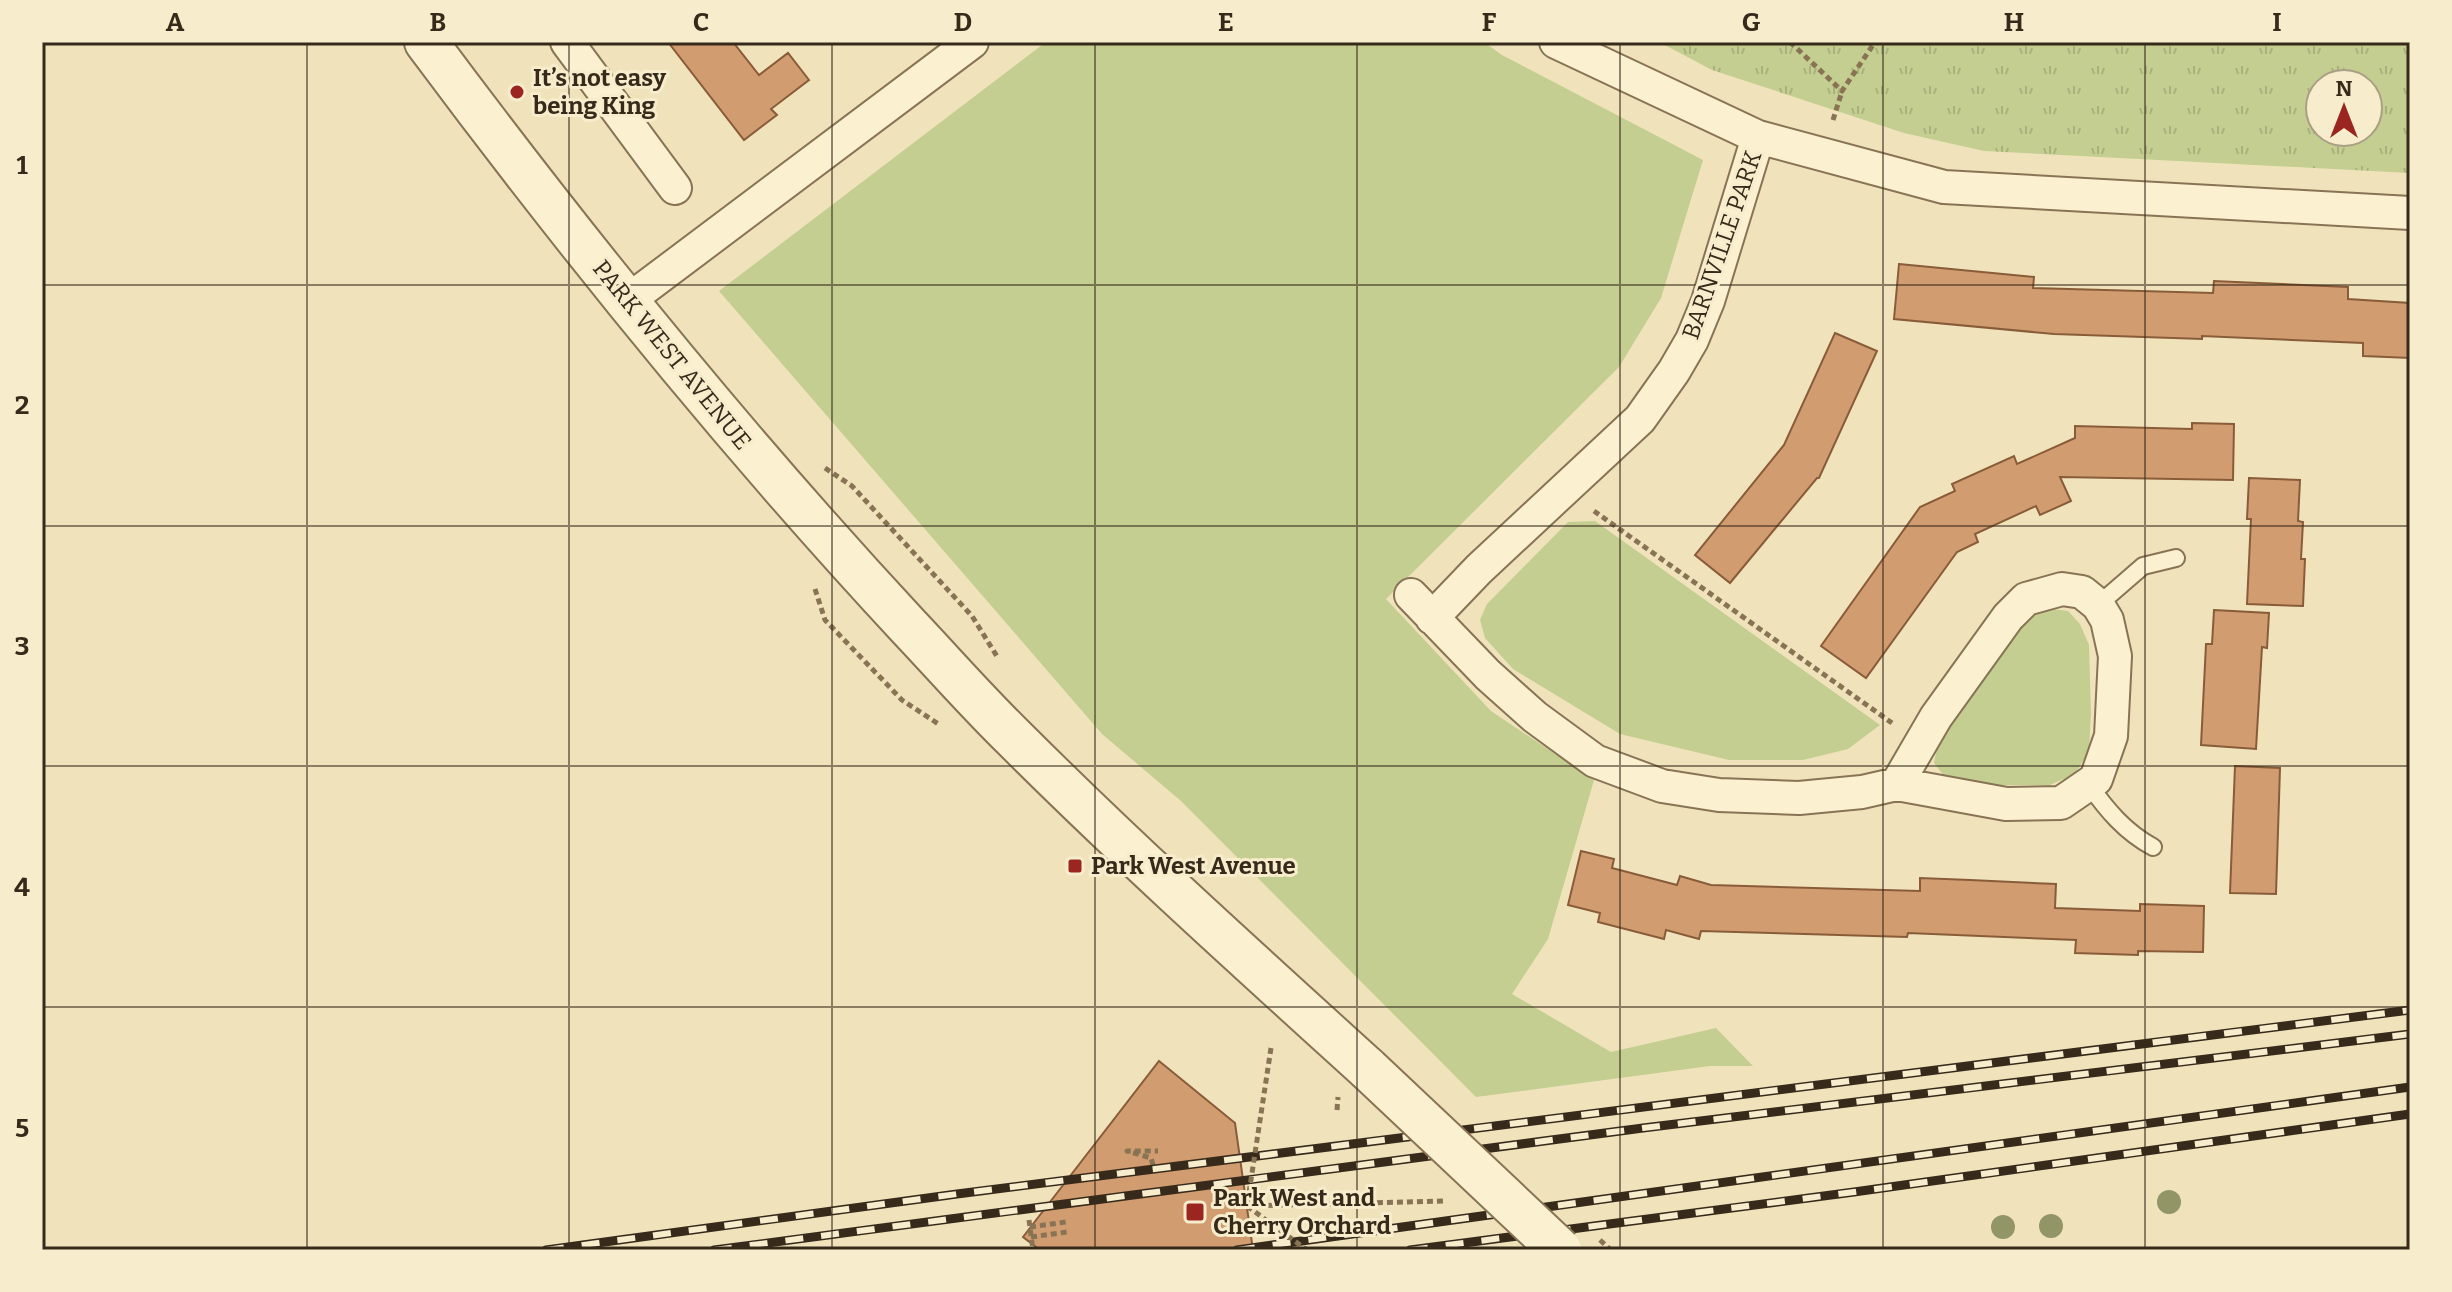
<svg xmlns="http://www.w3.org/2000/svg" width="2452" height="1292" font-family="Bitter,serif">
	<defs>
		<pattern id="park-tufts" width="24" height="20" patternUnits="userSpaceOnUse" patternTransform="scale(2)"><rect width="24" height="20" fill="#c4ce90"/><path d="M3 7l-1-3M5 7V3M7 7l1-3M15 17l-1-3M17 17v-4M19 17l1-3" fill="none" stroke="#a9b17c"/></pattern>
	</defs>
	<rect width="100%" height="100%" fill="#f0e3bc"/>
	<path fill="#c4ce90" d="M1046 42H1484L1502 55 1703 160 1661 298 1619 367 1386 599 1491 711 1594 780 1548 939 1512 994 1611 1052 1716 1028 1753 1066H1710L1476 1097 1181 801 1102 734 719 291Z
		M1595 521 1880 725 1848 749 1803 760H1729L1620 734 1513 669 1485 638 1480 620 1487 604 1568 522Z
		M2046 608 2068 611 2080 624 2089 645 2091 714 2089 751 2075 774 2050 785H1967L1944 776 1934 763 1937 747 1944 734 2030 617Z"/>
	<path fill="url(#park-tufts)" fill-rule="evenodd" d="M1659 42H2410V173L1984 151 1904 133 1712 70ZM2320 84H2368V132H2320Z"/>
	<path fill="#d19c70" stroke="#895c39" stroke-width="2" d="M668 42H733L759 75 788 53 809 80 771 109 777 115 744 140Z
		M1899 264 2034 277 2033 288 2213 293 2214 281 2348 287V299L2410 303V358L2363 356V343L2202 336V339L2054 334 1894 319Z
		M1835 333 1877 351 1819 478H1817L1730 583 1695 555 1784 445Z
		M2192 423 2234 424 2233 480 2060 477 2071 501 2040 515 2036 506 1975 534 1978 542 1957 552 1866 678 1821 646 1920 507 1955 491 1952 484 2014 456 2017 464 2075 438V426L2192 429Z
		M2249 478 2300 480 2298 521 2303 522 2301 559H2305L2303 606 2247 604 2251 519H2247Z
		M2214 610 2269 613 2267 648 2262 647 2256 749 2201 745 2206 644H2212Z
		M2235 766 2280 768 2276 894 2230 893Z
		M1581 851 1614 859 1612 868 1677 885 1680 876 1711 885 1920 891V878L1970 880 2056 884 2055 908 2140 911V904L2204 906 2203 952 2138 951V955L2075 953 2076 940 1908 933 1907 937 1701 931 1699 939 1666 930 1664 939 1598 922 1600 913 1568 905Z
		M1159 1061 1235 1123 1253 1250H1040L1023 1237Z"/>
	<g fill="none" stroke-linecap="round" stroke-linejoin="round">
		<defs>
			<path id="service" d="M2098 605 2143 566 2176 558
				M2089 785C2107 810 2125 832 2153 847"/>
			<path id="minor" d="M567 42 675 188
				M1556 42 1758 137 1944 187 2410 213
				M626 302 972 42
				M1411 595 1488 675 1535 717 1595 761 1662 786 1719 795 1799 798 1862 792 1897 784 2006 804 2061 803 2096 779 2111 736 2115 656 2107 620 2098 605 2082 592 2062 589 2026 599 2008 617 1936 717 1897 784
				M1432 618 1479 569 1640 419 1674 371 1692 340 1708 301 1758 137"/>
			<path id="tertiary" d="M426 42C577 245 736 441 908 626 943 663 977 702 1014 738 1128 852 1248 960 1368 1069"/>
		</defs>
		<use href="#service" stroke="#897355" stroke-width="20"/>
		<use href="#minor" stroke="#897355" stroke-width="36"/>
		<use href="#tertiary" stroke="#897355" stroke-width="46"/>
		<path stroke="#897355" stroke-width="5" stroke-dasharray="6 4" stroke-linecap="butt" d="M1790 42 1842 91 1875 42
			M1833 120 1842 91
			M825 468 852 486 972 616 998 658
			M1594 511 1892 723
			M815 589 825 620 902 700 940 725
			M1337 1110 1338 1097
			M1153 1165 1151 1158 1127 1151H1158
			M1247 1206 1446 1201
			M1029 1220 1033 1250
			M1030 1227 1066 1222
			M1031 1237 1067 1232"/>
		<use href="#service" stroke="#fbf0d0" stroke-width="16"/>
		<use href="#minor" stroke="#fbf0d0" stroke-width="32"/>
		<use href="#tertiary" stroke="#fbf0d0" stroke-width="42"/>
		<defs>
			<path id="rail" d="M546 1250 957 1194 2410 1010
				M714 1250 1643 1128 2410 1034
				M1237 1250 2410 1087
				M1410 1250 1854 1192 2410 1114"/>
		</defs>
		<use href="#rail" stroke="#372a1b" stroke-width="9"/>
		<use href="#rail" stroke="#f7edcc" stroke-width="6" stroke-dasharray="18" stroke-linecap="butt"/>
		<defs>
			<path id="tertiary-bridge" d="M1368 1069 1560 1250"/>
		</defs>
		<use href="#tertiary-bridge" stroke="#897355" stroke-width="46" stroke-linecap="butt"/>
		<path stroke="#897355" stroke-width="5" stroke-dasharray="6 4" stroke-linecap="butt" d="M1271 1048 1247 1206 1307 1250
			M1600 1240 1611 1250"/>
		<use href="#tertiary-bridge" stroke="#fbf0d0" stroke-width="42"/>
	</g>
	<g fill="#929566">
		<circle cx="2169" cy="1202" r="12"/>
		<circle cx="2051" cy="1226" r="12"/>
		<circle cx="2003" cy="1227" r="12"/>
	</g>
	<path fill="none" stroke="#372a1b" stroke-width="2" stroke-opacity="0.55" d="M307 42V1250M569 42V1250M832 42V1250M1095 42V1250M1357 42V1250M1620 42V1250M1883 42V1250M2145 42V1250M42 285H2410M42 526H2410M42 766H2410M42 1007H2410"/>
	<g fill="#9b2621" stroke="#f7edcc" stroke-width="3">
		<circle cx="517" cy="92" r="8"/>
		<rect x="1067" y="858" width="16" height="16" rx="4"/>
		<rect x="1185" y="1202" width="20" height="20" rx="4"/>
	</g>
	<g text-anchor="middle" stroke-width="6" stroke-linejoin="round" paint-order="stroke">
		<g font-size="24" font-weight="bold" fill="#372a1b" stroke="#f7edcc" text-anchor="start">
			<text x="533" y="86">It’s not easy<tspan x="533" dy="28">being King</tspan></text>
			<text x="1091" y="874">Park West Avenue</text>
			<text x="1213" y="1206">Park West and<tspan x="1213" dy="28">Cherry Orchard</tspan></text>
		</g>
		<g font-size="24" fill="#372a1b" stroke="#f7edcc">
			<text transform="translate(1722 245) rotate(-71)" y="8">BARNVILLE PARK</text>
			<text transform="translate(672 355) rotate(51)" y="8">PARK WEST AVENUE</text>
		</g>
	</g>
	<rect width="2452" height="1292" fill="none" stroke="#f7edcc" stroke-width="88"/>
	<g transform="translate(2344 108)"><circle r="38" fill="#f7edcc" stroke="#aa9f85" stroke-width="2"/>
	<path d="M0-6L14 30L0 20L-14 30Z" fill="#9b2621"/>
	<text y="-12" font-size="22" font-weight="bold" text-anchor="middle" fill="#372a1b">N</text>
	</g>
	<rect x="44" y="44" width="2364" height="1204" fill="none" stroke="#372a1b" stroke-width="3"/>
	<g font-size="26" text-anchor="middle" font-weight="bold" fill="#372a1b">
		<text x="175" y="31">A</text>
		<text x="438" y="31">B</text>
		<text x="701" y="31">C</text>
		<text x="963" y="31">D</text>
		<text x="1226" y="31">E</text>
		<text x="1489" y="31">F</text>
		<text x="1751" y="31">G</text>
		<text x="2014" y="31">H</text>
		<text x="2277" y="31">I</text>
		<text x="22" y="174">1</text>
		<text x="22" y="414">2</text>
		<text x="22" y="655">3</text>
		<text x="22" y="896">4</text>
		<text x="22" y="1137">5</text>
	</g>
</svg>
